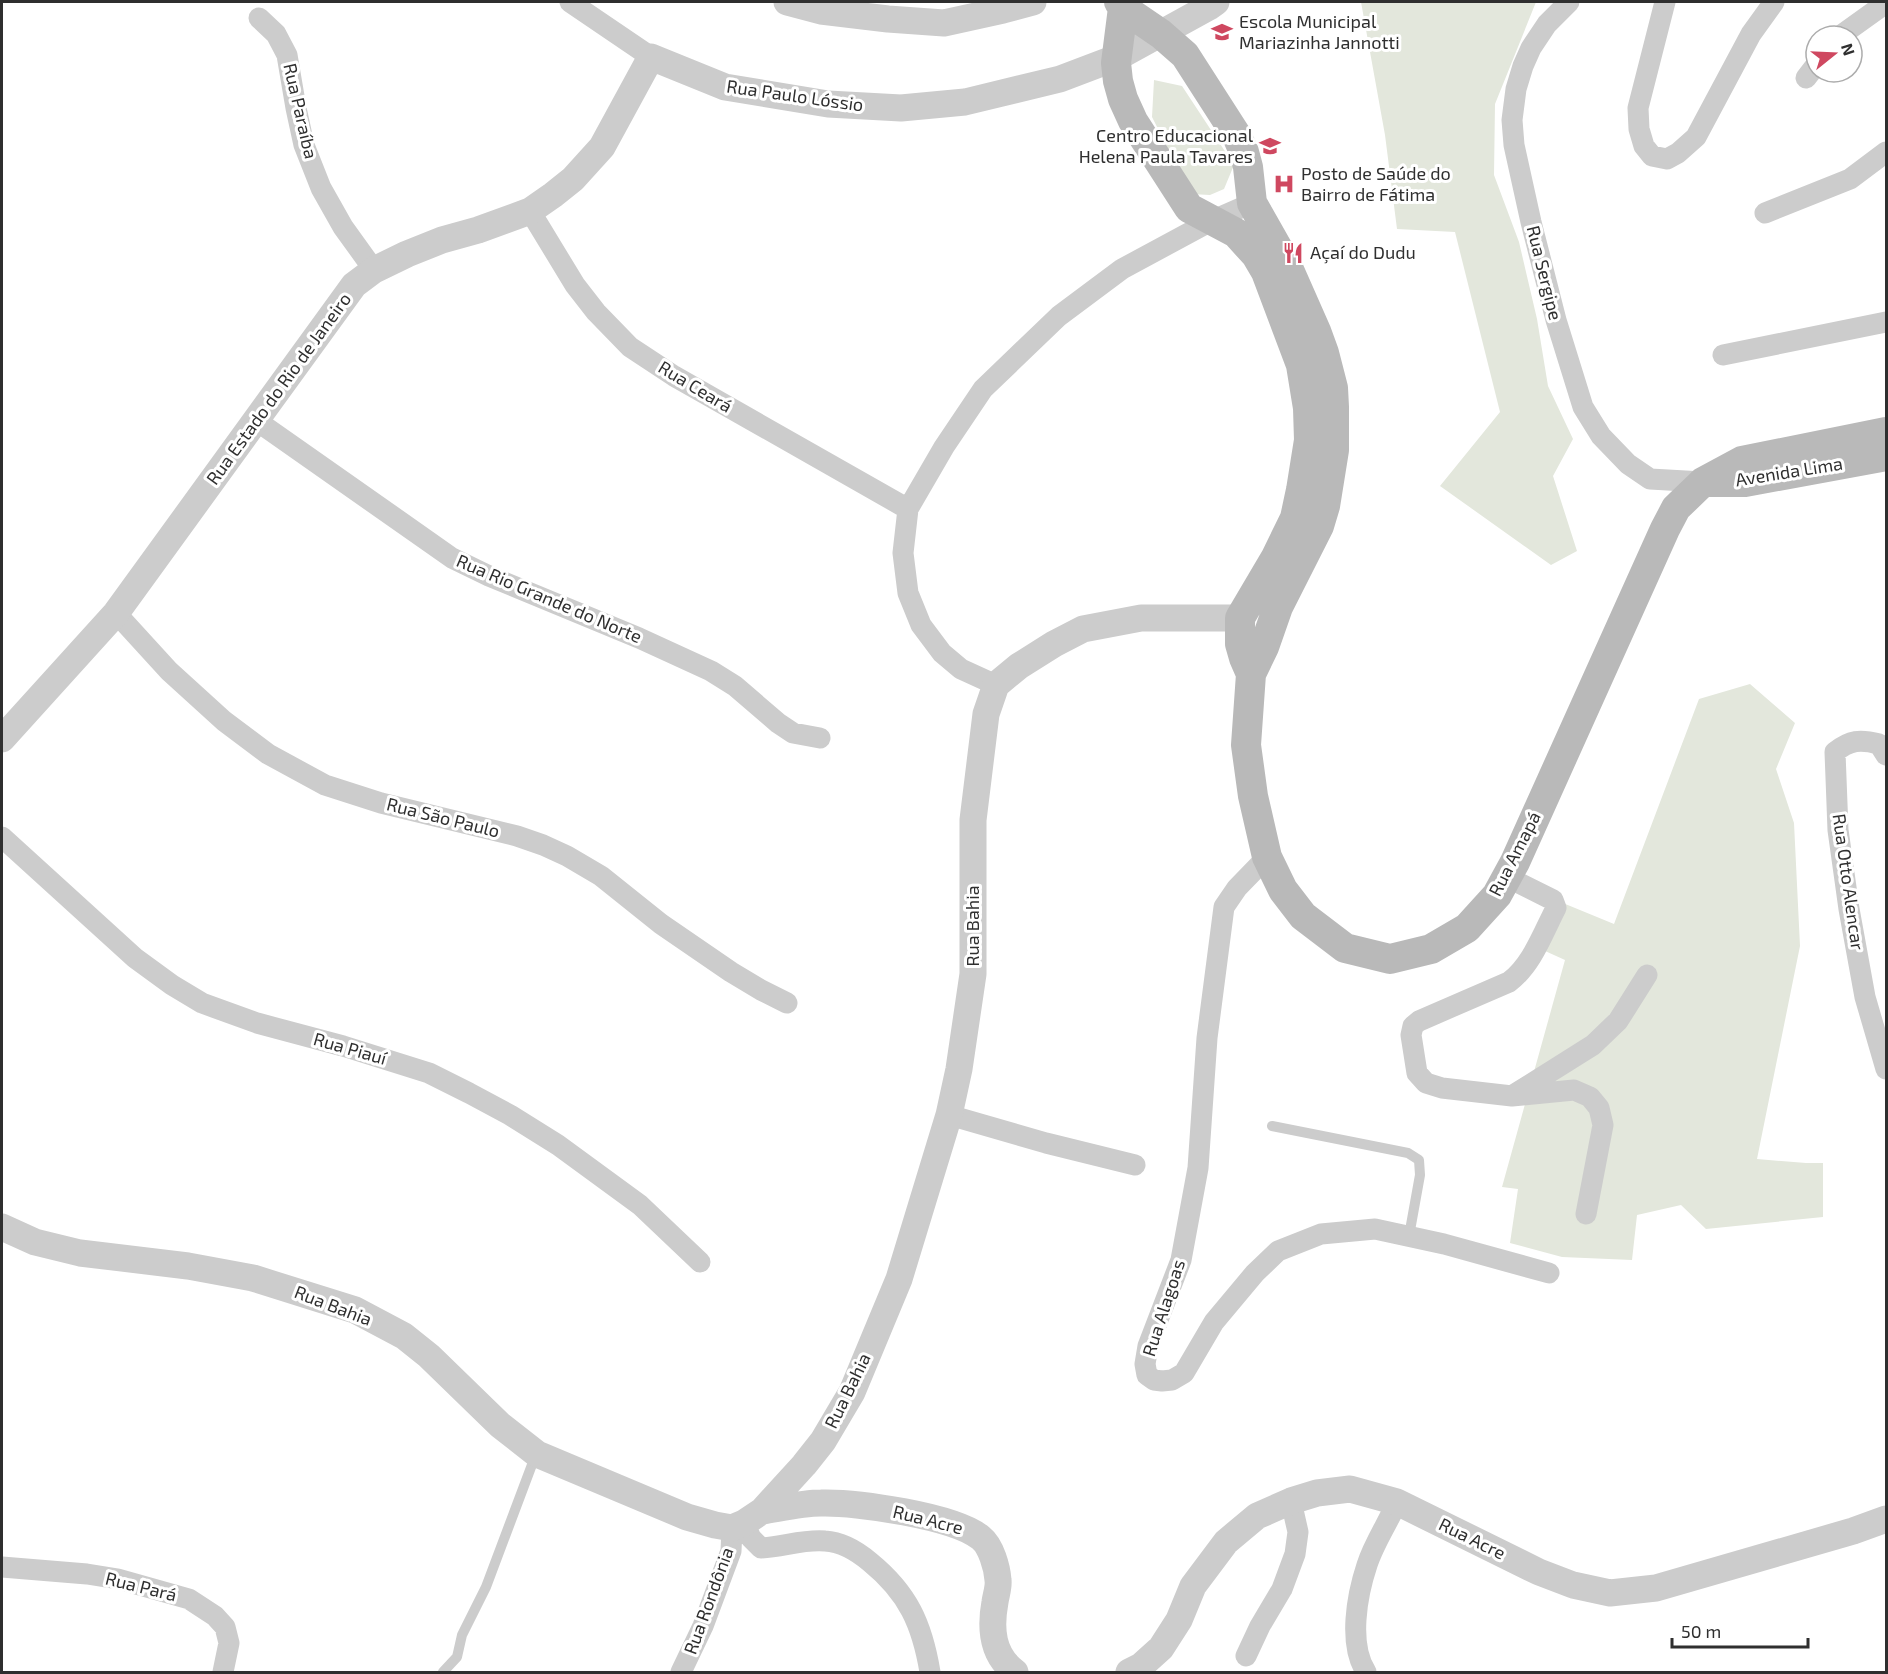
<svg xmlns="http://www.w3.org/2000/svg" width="1888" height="1674" font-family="'Exo 2',sans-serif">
	<rect width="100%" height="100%" fill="#fff"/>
	<path fill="#e3e7dc" d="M1361 2H1536L1495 104 1494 175 1519 242 1537 319 1548 386 1573 439 1553 476 1577 551 1551 565 1440 486 1500 412 1455 232 1397 229 1385 135Z
		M1154 80 1182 86 1234 165 1224 189 1210 195 1191 194 1152 117Z
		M1750 684 1795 723 1776 769 1794 823 1800 946 1757 1159 1806 1163H1823V1217L1706 1229 1681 1205 1637 1215 1632 1260 1562 1257 1510 1243 1518 1189 1502 1187 1565 960 1534 946 1558 901 1614 924 1699 699Z"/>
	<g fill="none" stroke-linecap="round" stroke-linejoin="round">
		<path stroke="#ccc" stroke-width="10" d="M1272 1126 1408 1153 1419 1160 1420 1175 1409 1236
			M443 1672 457 1657 462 1635 486 1587 536 1454"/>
		<path stroke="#ccc" stroke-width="21" d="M570 2 651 57
			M1569 2 1547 24 1531 48 1523 66 1516 89 1512 120 1514 145 1531 222 1556 320 1583 407 1601 436 1628 464 1650 479 1703 482
			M1665 2 1638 108 1639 129 1644 146 1652 156 1667 159 1678 153 1696 137 1751 34 1774 2
			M259 18 276 34 287 55 296 108 304 145 321 188 343 227 374 270
			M1840 36 1886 3
			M1806 78 1816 65
			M530 211 575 285 596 312 630 347 674 376 908 509
			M1765 213 1850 179 1886 152
			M1723 355 1886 322
			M257 421 452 558 489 576 639 638 711 671 735 686 778 723 793 733 820 738
			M116 613 169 671 224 721 268 754 325 785 381 803 517 836 543 845 567 856 601 876 661 924 731 972 761 990 787 1003
			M996 685 961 669 942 653 921 625 908 593 903 553 908 509 944 447 983 389 1059 316 1122 269 1211 221 1252 203
			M1886 755 1879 744C1860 739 1850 740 1835 752L1838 830 1849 909 1865 997 1886 1069
			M2 837 135 958 172 985 202 1003 257 1023 343 1046 429 1073 469 1093 510 1115 558 1145 640 1205 700 1262
			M1267 857 1237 888 1224 907 1207 1038 1198 1168 1181 1260 1148 1346 1145 1364 1147 1375 1154 1380 1162 1381 1172 1380 1184 1373 1214 1322 1255 1273 1278 1251 1321 1234 1375 1229 1444 1244 1549 1273
			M1507 877 1553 900 1556 908C1543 933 1532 965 1509 982L1419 1021 1413 1026 1411 1035 1417 1073 1426 1083 1442 1088 1512 1096 1574 1090 1590 1097 1599 1108 1603 1125 1586 1214
			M1515 1094 1593 1045 1618 1021 1647 975
			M949 1115 1046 1143 1135 1165
			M744 1523 751 1538 761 1548C783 1547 803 1539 825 1541 843 1542 857 1551 870 1562 908 1593 922 1624 930 1672
			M2 1567 87 1574 118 1579 189 1599 215 1616 225 1627 229 1643 223 1672
			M1246 1656 1260 1626 1282 1589 1295 1554 1298 1532 1291 1501
			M681 1672 703 1626 731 1551 732 1528
			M1366 1672C1348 1644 1357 1595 1367 1565 1374 1543 1388 1523 1397 1502"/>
		<path stroke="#ccc" stroke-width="27" d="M787 2 821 11 888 19 944 23 1003 10 1033 2
			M2 739 116 613 354 285 374 270 407 254 442 240 478 230 530 211 553 195 573 179 602 147 651 57 725 87 828 104 901 108 965 102 1060 79 1118 57 1209 7 1216 2
			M2 1227 35 1242 80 1253 188 1266 253 1278 355 1310 404 1336 429 1356 500 1425 537 1454 687 1517 715 1525 732 1528 744 1523 762 1511 804 1465 823 1441 852 1392 899 1279 949 1115 959 1069 973 974V820L986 714 996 685 1019 666 1054 644 1083 629 1141 618H1240
			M762 1511C781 1508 802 1503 821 1503 856 1502 955 1516 981 1538 991 1546 997 1567 998 1580 999 1587 996 1595 995 1602 990 1629 992 1655 1015 1672
			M1129 1672 1141 1666 1161 1648 1179 1620 1193 1586 1226 1542 1257 1516 1291 1501 1317 1493 1350 1489 1397 1502 1539 1572 1573 1585 1610 1593 1656 1588 1853 1531 1886 1519"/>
		<path stroke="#b9b9b9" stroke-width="30" d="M1119 2 1123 8 1161 34 1185 55 1237 136 1244 152 1248 167 1252 203 1286 263 1316 331 1324 353 1333 388 1334 407V450L1325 506 1319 526 1278 607 1264 647 1251 674 1246 745 1253 796 1267 857 1283 890 1303 916 1345 948 1390 959 1431 949 1467 928 1497 895 1515 862 1665 529 1676 508 1703 482 1742 461 1886 432
			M1123 8 1116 63 1118 81 1123 99 1133 121 1189 208 1236 233 1256 255 1266 272 1301 365 1308 408 1309 440 1301 490 1295 518 1276 557 1240 618V644L1244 658 1251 674
			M1709 482H1745L1886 456"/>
	</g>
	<defs>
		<symbol id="school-bare" viewBox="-9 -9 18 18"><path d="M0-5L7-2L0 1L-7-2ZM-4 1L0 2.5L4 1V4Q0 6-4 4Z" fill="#cf4860" stroke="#fff" stroke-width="2.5" paint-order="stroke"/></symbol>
		<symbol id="hospital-bare" viewBox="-9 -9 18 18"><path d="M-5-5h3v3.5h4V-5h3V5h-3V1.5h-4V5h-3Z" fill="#cf4860" stroke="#fff" stroke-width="2.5" paint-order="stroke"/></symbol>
		<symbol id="restaurant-bare" viewBox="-9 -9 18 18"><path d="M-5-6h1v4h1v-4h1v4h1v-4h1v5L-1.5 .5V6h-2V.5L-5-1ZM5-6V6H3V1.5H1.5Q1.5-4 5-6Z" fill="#cf4860" stroke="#fff" stroke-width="2.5" paint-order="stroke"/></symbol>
	</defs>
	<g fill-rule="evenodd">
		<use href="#school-bare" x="1207" y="17" width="30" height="30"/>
		<use href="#school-bare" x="1255" y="131" width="30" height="30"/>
		<use href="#hospital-bare" x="1269" y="169" width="30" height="30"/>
		<use href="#restaurant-bare" x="1278" y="238" width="30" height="30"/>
	</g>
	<g text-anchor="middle" stroke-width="6" stroke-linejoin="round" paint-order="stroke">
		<g font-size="18" fill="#2f2f2f" stroke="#fff" text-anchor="start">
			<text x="1239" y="28">Escola Municipal<tspan x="1239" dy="21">Mariazinha Jannotti</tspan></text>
			<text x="1253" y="142" text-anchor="end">Centro Educacional<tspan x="1253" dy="21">Helena Paula Tavares</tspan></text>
			<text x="1301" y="180">Posto de Saúde do<tspan x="1301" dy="21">Bairro de Fátima</tspan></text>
			<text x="1310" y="259">Açaí do Dudu</text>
		</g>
		<g font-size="18" fill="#2f2f2f" stroke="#fff">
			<text transform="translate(795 96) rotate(8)" y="6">Rua Paulo Lóssio</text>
			<text transform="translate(300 111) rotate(77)" y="6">Rua Paraíba</text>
			<text transform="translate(1544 273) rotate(76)" y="6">Rua Sergipe</text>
			<text transform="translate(695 387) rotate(31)" y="6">Rua Ceará</text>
			<text transform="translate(279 389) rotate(-54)" y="6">Rua Estado do Rio de Janeiro</text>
			<text transform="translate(1789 472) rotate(-9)" y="6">Avenida Lima</text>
			<text transform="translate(549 599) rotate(23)" y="6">Rua Rio Grande do Norte</text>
			<text transform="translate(443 818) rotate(14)" y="6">Rua São Paulo</text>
			<text transform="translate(1515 854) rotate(-63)" y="6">Rua Amapá</text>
			<text transform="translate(1848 882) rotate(82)" y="6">Rua Otto Alencar</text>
			<text transform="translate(973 926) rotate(-90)" y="6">Rua Bahia</text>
			<text transform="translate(350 1049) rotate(16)" y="6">Rua Piauí</text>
			<text transform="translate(333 1306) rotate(21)" y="6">Rua Bahia</text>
			<text transform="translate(1164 1308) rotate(-72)" y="6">Rua Alagoas</text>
			<text transform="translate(848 1391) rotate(-64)" y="6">Rua Bahia</text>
			<text transform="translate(928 1520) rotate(14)" y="6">Rua Acre</text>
			<text transform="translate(1472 1539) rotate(26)" y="6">Rua Acre</text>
			<text transform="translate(141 1587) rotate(14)" y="6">Rua Pará</text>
			<text transform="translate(709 1601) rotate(-70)" y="6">Rua Rondônia</text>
		</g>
	</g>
	<rect width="1888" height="1674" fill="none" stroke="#2f2f2f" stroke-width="6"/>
	<g transform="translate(1834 54) rotate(72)"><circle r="28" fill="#ffffff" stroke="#acacac" stroke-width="1.5"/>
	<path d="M0-4.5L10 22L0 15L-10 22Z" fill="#cf4860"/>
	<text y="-9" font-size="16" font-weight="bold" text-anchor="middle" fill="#2f2f2f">N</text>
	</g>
	<path d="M1672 1638v9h136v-9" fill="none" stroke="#2f2f2f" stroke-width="3"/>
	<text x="1681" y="1638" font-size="18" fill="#2f2f2f" stroke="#ffffff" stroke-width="4.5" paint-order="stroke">50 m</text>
</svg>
